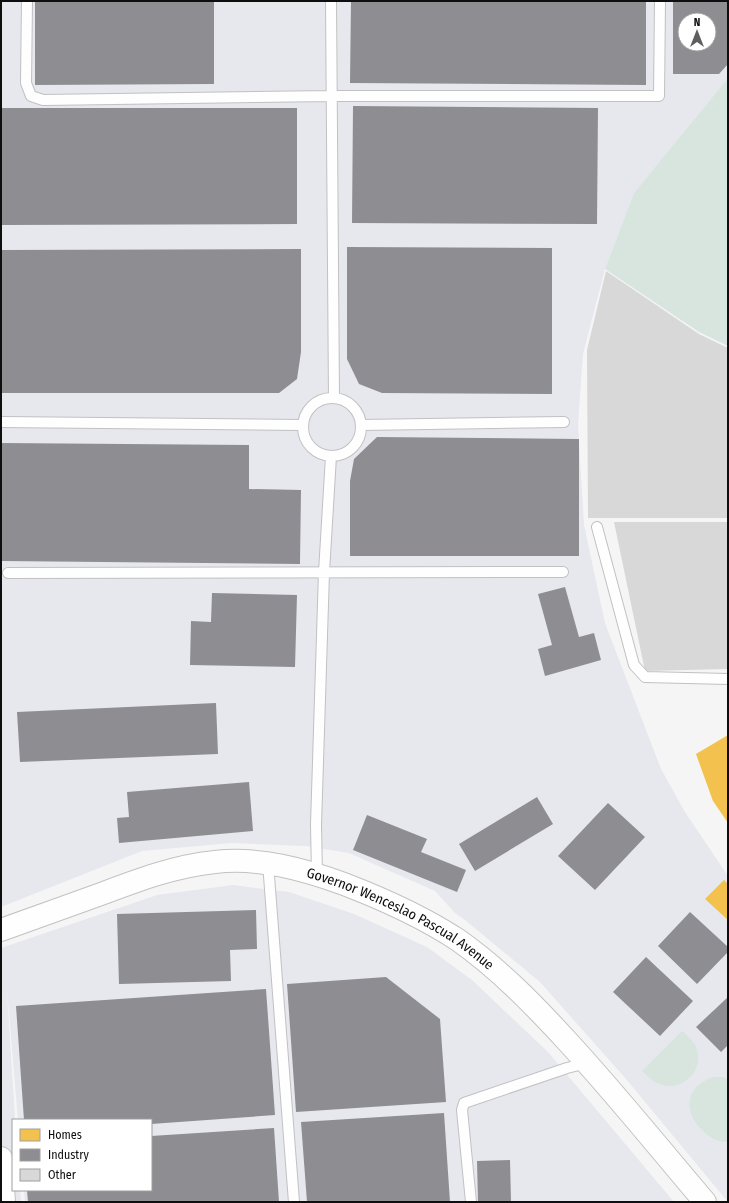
<svg xmlns="http://www.w3.org/2000/svg" width="729" height="1203" font-family="'Fira Sans Condensed',sans-serif">
	<rect width="100%" height="100%" fill="#f5f5f5"/>
	<path fill="#e7e8ed" fill-rule="evenodd" d="M1 1H728V78L634 193 605 269 583 354 578 425 584 525 605 623 661 769 685 812 728 876V1202L626 1079 540 982 465 920 455 913 435 891 349 853 306 846 232 843 142 851 1 907ZM685 20H709V44H685Z
		M233 885 289 892 354 914 427 947 472 980 548 1052 674 1202H25L24 1190H151V1120H18L7 990 15 1120H13V1190H20L21 1202H1V948L157 895Z"/>
	<path fill="#d8e4de" d="M728 78V346L699 332 605 269 634 193Z
		M682 1031C687 1035 692 1040 695 1045 708 1069 680 1095 657 1083 651 1080 647 1075 642 1071Z
		M713 1077H722L728 1079V1142C716 1142 709 1137 701 1129 682 1109 687 1086 713 1077Z"/>
	<path fill="#f2c14e" d="M728 735V823L713 801 696 754Z
		M724 880 728 884V920L705 899Z"/>
	<path fill="#8d8d92" fill-rule="evenodd" d="M35 1H214V84L35 85Z
		M351 1H646V85L350 83Z
		M673 1H728V64L719 74H673ZM685 20H709V44H685Z
		M353 106 598 108 597 224 352 223Z
		M1 108H297V224L1 225Z
		M347 247 552 248V394L382 393 359 384 347 359Z
		M301 249V352L297 379 279 393H1V250Z
		M377 437 579 439V556H350V481L354 459Z
		M1 443 249 445V489L301 490 300 564 1 561Z
		M565 587 579 637 594 633 601 660 545 676 538 649 552 645 538 594Z
		M212 593 297 595 295 667 190 665 191 621 211 622Z
		M216 703 218 754 20 762 17 712Z
		M249 782 253 831 119 843 117 818 129 817 127 792Z
		M537 797 553 824 475 871 459 844Z
		M608 803 645 837 595 890 558 856Z
		M367 815 427 839 421 852 466 870 457 892 353 850Z
		M256 910 257 949 230 950 231 981 119 984 117 914Z
		M690 912 728 947V952L697 984 658 946Z
		M646 957 693 1001 660 1036 613 992Z
		M386 977 440 1019 446 1102 296 1112 287 984Z
		M266 989 275 1115 151 1124V1120H24L16 1006Z
		M728 997V1045L721 1052 696 1027Z
		M444 1113 450 1202H307L301 1122Z
		M274 1128 279 1202H28L27 1190H151V1136Z
		M510 1160 511 1202H478L477 1161Z"/>
	<path fill="#d8d8d8" d="M606 271 699 334 728 348V518H588L587 350Z
		M614 522H728V669L645 671Z"/>
	<g fill="none" stroke-linecap="round" stroke-linejoin="round">
		<defs>
			<path id="service" d="M27 1 26 83 31 96 43 100 331 96H659L660 1
				M331 1 334 398
				M303 427a29 29 0 1 1 58 0a29 29 0 1 1-58 0Z
				M1 422 303 425
				M361 425 564 422
				M597 527 634 665 645 677 728 679
				M8 573 563 572
				M268 863 294 1202
				M317 875 316 825 324 572 331 456
				M471 1202 462 1110 464 1103 567 1068 587 1063"/>
			<g id="secondary">
				<path id="s1" d="M1 930C34 918 68 906 101 894 138 880 175 866 215 862 259 857 303 869 344 884 383 899 423 917 458 940 499 969 533 1004 567 1041 615 1093 659 1148 705 1202"/>
			</g>
			<path id="motorway" d="M1 1158 4 1202"/>
		</defs>
		<use href="#service" stroke="#c1c1c2" stroke-width="12"/>
		<use href="#secondary" stroke="#c1c1c2" stroke-width="24"/>
		<use href="#motorway" stroke="#c1c1c2" stroke-width="24"/>
		<use href="#service" stroke="#fefefe" stroke-width="10"/>
		<use href="#secondary" stroke="#fefefe" stroke-width="22"/>
		<use href="#motorway" stroke="#fefefe" stroke-width="22"/>
	</g>
	<g text-anchor="middle" stroke-width="4" stroke-linejoin="round" paint-order="stroke">
		<g font-size="14" fill="#0e0e0e" stroke="#fff">
			<text dy="5" stroke="none"><textPath href="#s1" startOffset="423">Governor Wenceslao Pascual Avenue</textPath></text>
		</g>
	</g>
	<rect width="729" height="1203" fill="none" stroke="#0e0e0e" stroke-width="4"/>
	<rect x="12" y="1119" width="140" height="72" fill="#ffffff" stroke="#9f9f9f"/>
	<rect x="20" y="1129" width="20" height="12" fill="#f2c14e" stroke="#9f9f9f"/>
	<text x="48" y="1139" font-size="12" fill="#0e0e0e">Homes</text>
	<rect x="20" y="1149" width="20" height="12" fill="#8d8d92" stroke="#9f9f9f"/>
	<text x="48" y="1159" font-size="12" fill="#0e0e0e">Industry</text>
	<rect x="20" y="1169" width="20" height="12" fill="#d8d8d8" stroke="#9f9f9f"/>
	<text x="48" y="1179" font-size="12" fill="#0e0e0e">Other</text>
	<g transform="translate(697 32)"><circle r="19" fill="#ffffff" stroke="#9f9f9f"/>
	<path d="M0-3L7 15L0 10L-7 15Z" fill="#5f5f5f"/>
	<text y="-6" font-size="11" font-weight="bold" text-anchor="middle" fill="#0e0e0e">N</text>
	</g>
</svg>
